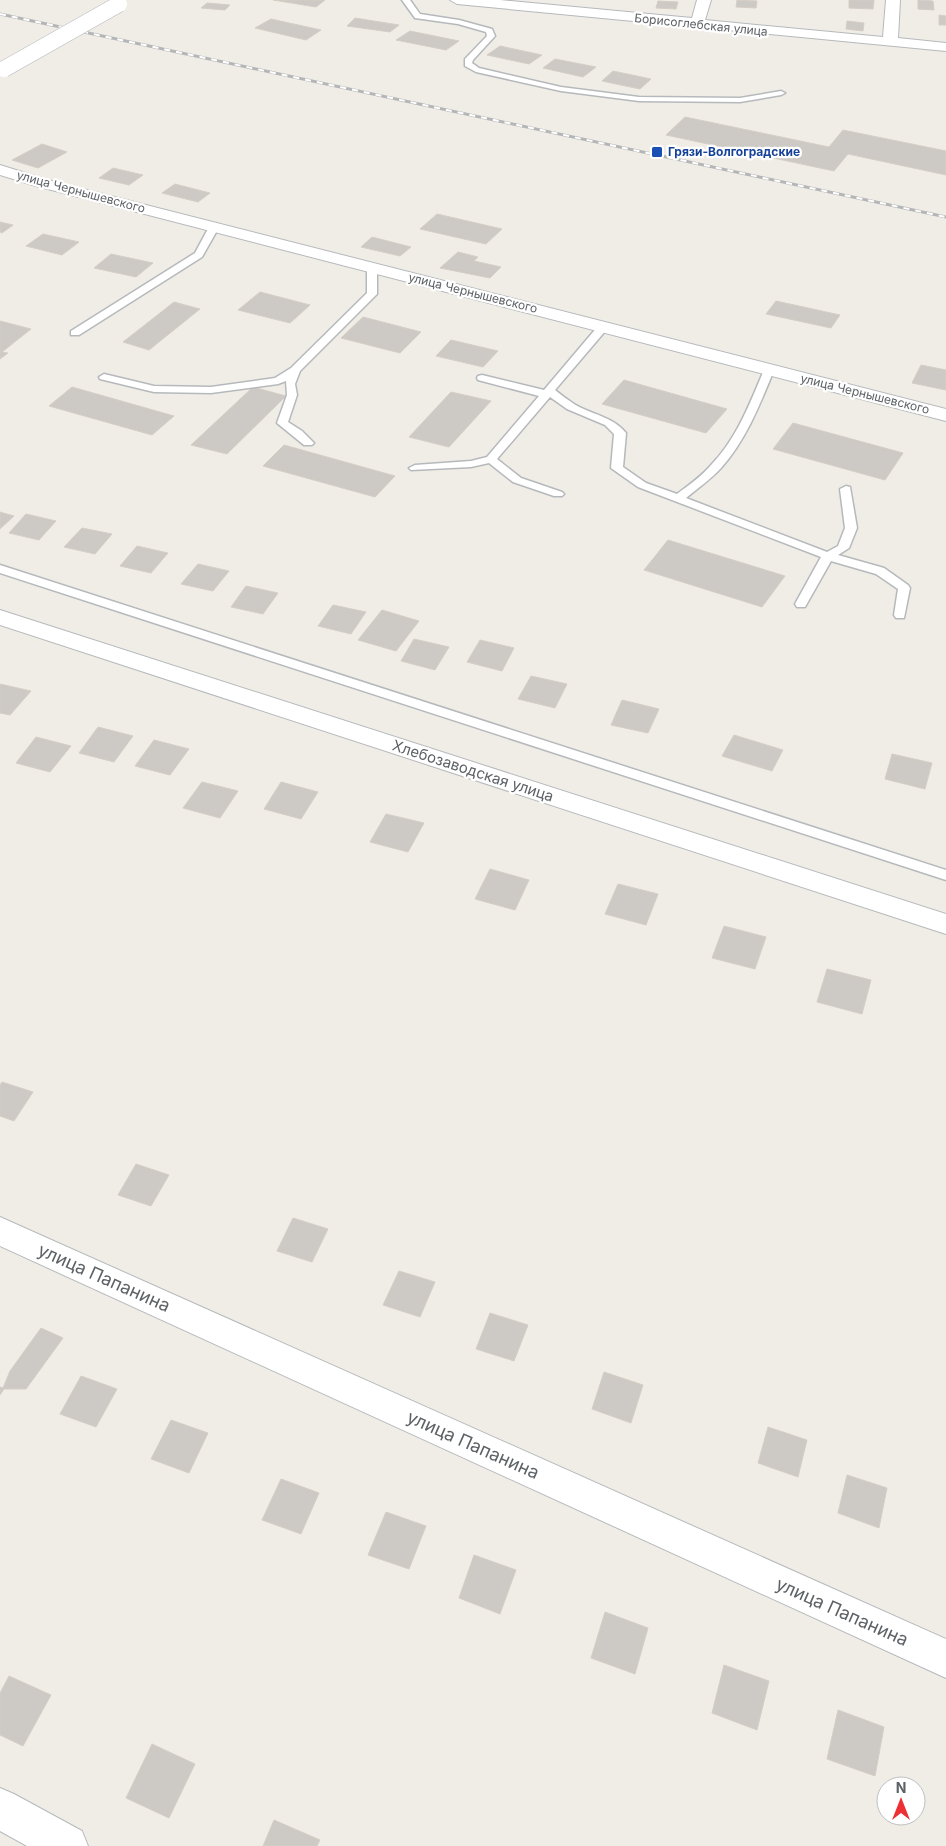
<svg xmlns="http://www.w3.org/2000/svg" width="946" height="1846" font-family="Inter,sans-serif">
	<rect width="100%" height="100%" fill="#f0ede6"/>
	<path fill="#cdc9c5" stroke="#d5cec4" d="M273 0H325L316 7Z
		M737 0 757 1 756 8 736 7Z
		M849 0H874L873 9 849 8Z
		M918 0 933 1 934 10 918 9Z
		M658 1 678 2 676 9 656 8Z
		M207 3 230 5 225 10 201 8Z
		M939 15 946 16V25H939Z
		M355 18 399 25 390 32 347 26Z
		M271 19 321 30 306 40 255 28Z
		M847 21 864 23 863 31 846 29Z
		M410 31 459 41 446 50 396 40Z
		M500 46 542 55 529 64 487 55Z
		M555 59 596 67 583 77 543 68Z
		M613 71 651 79 640 89 602 81Z
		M685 117 829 147 843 130 946 151V175L848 154 834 171 666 135Z
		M42 144 67 152 38 168 12 160Z
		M113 168 143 175 129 185 99 178Z
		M175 184 210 193 198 202 162 193Z
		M437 214 502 229 486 244 420 229Z
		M0 222 13 225 2 233 0 232Z
		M43 234 79 242 62 255 26 246Z
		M372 237 411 247 400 256 361 247Z
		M458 252 478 257 474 261 501 267 490 278 440 268Z
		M111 254 153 263 136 277 94 268Z
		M260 292 310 305 290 323 238 310Z
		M776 301 840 315 831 328 766 314Z
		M174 302 200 309 149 350 123 342Z
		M363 317 421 332 400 353 341 338Z
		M0 321 31 329 2 352 8 353 0 359Z
		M451 340 498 351 483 367 436 356Z
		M921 365 946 370V390L912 383Z
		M624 380 727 409 706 433 602 404Z
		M72 387 174 416 152 435 49 406Z
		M253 387 286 396 227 454 191 445Z
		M451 392 491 401 449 447 409 437Z
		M793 423 903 453 885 480 773 449Z
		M284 445 395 476 375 497 263 466Z
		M0 512 14 516 0 529Z
		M26 514 56 521 39 540 9 533Z
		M82 528 112 534 95 554 64 547Z
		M668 540 785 576 762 607 644 570Z
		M137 546 168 553 151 573 120 566Z
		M198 564 229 571 213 591 181 584Z
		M246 586 278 593 263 614 231 607Z
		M333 605 366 612 351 634 318 626Z
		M382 610 419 621 396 651 358 640Z
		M414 639 449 647 435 670 401 661Z
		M480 640 514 648 502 671 467 662Z
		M531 676 567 684 555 708 518 699Z
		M0 684 31 691 10 715 0 713Z
		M622 700 659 709 648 733 611 725Z
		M98 727 133 736 114 762 79 753Z
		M734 735 783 750 772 771 722 756Z
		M36 737 71 746 50 772 16 763Z
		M154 740 189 749 170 775 135 766Z
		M892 754 932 763 925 789 885 779Z
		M202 782 238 791 220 818 183 808Z
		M281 782 318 792 301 819 264 809Z
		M386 814 424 823 408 852 370 842Z
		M490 869 529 880 515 910 475 899Z
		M618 884 658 894 646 925 605 914Z
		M724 926 766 937 755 969 712 958Z
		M827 969 871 980 862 1014 817 1002Z
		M2 1082 33 1092 14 1121 0 1116V1085Z
		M136 1164 169 1175 151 1206 118 1195Z
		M293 1218 328 1229 312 1262 277 1251Z
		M399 1271 435 1282 420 1317 383 1305Z
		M490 1313 528 1325 514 1361 476 1349Z
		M41 1328 63 1338 26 1389H4L0 1395V1387L3 1388 10 1371Z
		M604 1372 643 1385 631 1423 592 1409Z
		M81 1376 117 1389 96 1427 60 1414Z
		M171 1420 208 1433 189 1473 151 1459Z
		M768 1427 807 1440 798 1477 758 1463Z
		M847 1475 887 1488 879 1528 838 1513Z
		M281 1479 319 1493 301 1534 262 1520Z
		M386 1512 426 1526 409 1569 368 1555Z
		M474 1555 516 1570 500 1614 459 1598Z
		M605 1612 648 1628 635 1674 591 1658Z
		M724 1665 769 1681 757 1730 712 1713Z
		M9 1676 51 1695 23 1746 0 1735V1693Z
		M838 1710 884 1727 875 1776 827 1759Z
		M152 1744 195 1764 169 1818 126 1798Z
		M274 1820 320 1840 317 1846H263Z"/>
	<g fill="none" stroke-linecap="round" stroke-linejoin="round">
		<defs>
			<path id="service" d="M402 0H410L420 14 459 20 492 29 495 36 473 60 472 63 479 68 561 87 639 97 740 98 781 91 785 93 781 95 740 102 639 101 561 91 476 72 465 66V59L487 36 486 32 458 24 415 18Z
				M214 224 219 227 202 257 79 335H71V331L195 253 209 227Z
				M372 264 377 267V294L300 371 295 384 297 395 288 422 302 431 314 443 312 445H304L277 423 287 395 286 381 278 384 211 393 154 392 100 379 99 377 104 374 154 386 211 387 275 378 291 368 367 293V267Z
				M603 324 608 327 607 329 555 390C561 395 568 400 574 404 592 415 612 416 626 433L623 467 646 483 677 494C689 485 702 476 712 464 737 438 750 403 764 370L769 367 773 368 774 370C760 404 746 440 721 468 711 479 698 488 686 498L827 552 838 546 845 528 840 489 846 486 850 487 857 528 849 548 838 555 884 568 908 585 910 588 904 618H896L894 615 898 589 876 574 831 561 805 607H797L795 604 821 557 638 487 611 468 614 434 605 425 567 409 550 397 497 459 521 478 562 492 564 494 562 496H554L513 482 489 463 471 467 411 470 409 468 415 465 471 461 487 457 539 396 478 380 477 378 478 376 482 375 544 390 599 325Z
				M0 565 946 870V880L0 573Z"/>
			<path id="minor" d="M450 0H500L692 18 697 0H711L705 20 883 37 886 0H900L898 38 946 43V51L457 4Z
				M0 165 48 180 946 409V421L36 186 0 175Z
				M0 1217 946 1639V1678L0 1246Z
				M0 1788 14 1794 82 1831 88 1846H27L0 1831Z"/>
			<path id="tertiary" d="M0 610 946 914V934L0 625Z"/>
		</defs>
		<use href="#service" stroke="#b6b9bc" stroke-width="3"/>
		<use href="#minor" stroke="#b6b9bc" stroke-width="2"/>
		<use href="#tertiary" stroke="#b6b9bc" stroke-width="2"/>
		<use href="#service" fill="#fff" fill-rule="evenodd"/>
		<use href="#minor" fill="#fff" fill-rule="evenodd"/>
		<use href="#tertiary" fill="#fff" fill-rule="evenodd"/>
		<defs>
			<path id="rail" d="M0 14 946 217"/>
		</defs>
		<use href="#rail" stroke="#b4b5b6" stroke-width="3"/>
		<use href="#rail" stroke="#fff" stroke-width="2" stroke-dasharray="6" stroke-linecap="butt"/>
		<defs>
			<path id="tertiary-bridge" d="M4 69 119 4"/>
		</defs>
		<use href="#tertiary-bridge" stroke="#b6b9bc" stroke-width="17" stroke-linecap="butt"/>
		<use href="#tertiary-bridge" stroke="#fff" stroke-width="16"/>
	</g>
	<rect fill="#1a4fb4" stroke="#fff" stroke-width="2" x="651" y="146" width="12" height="12" rx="2.5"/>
	<g text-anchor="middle" stroke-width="4.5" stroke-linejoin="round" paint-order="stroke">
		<g font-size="12" fill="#5d6266" stroke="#fff">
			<text transform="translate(701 25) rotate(6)" y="4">Борисоглебская улица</text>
			<text transform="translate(81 192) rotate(15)" y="4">улица Чернышевского</text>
			<text transform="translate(473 293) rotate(14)" y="4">улица Чернышевского</text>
			<text transform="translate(865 394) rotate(14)" y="4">улица Чернышевского</text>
		</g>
		<g font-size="12" font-weight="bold" fill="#164399" stroke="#fff" text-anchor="start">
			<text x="668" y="156">Грязи-Волгоградские</text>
		</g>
		<g font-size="15" fill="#5d6266" stroke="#fff">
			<text transform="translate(473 771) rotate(18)" y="5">Хлебозаводская улица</text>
		</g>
		<g font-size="18" fill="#5d6266" stroke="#fff">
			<text transform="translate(104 1278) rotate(24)" y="6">улица Папанина</text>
			<text transform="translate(473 1445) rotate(24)" y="6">улица Папанина</text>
			<text transform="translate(842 1612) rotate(24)" y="6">улица Папанина</text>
		</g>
	</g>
	<g transform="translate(901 1801)"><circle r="24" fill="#ffffff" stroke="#bec0c2"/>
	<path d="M0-4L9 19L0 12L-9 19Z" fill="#ec3033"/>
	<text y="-8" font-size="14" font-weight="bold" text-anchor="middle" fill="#5d6266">N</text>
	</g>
</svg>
